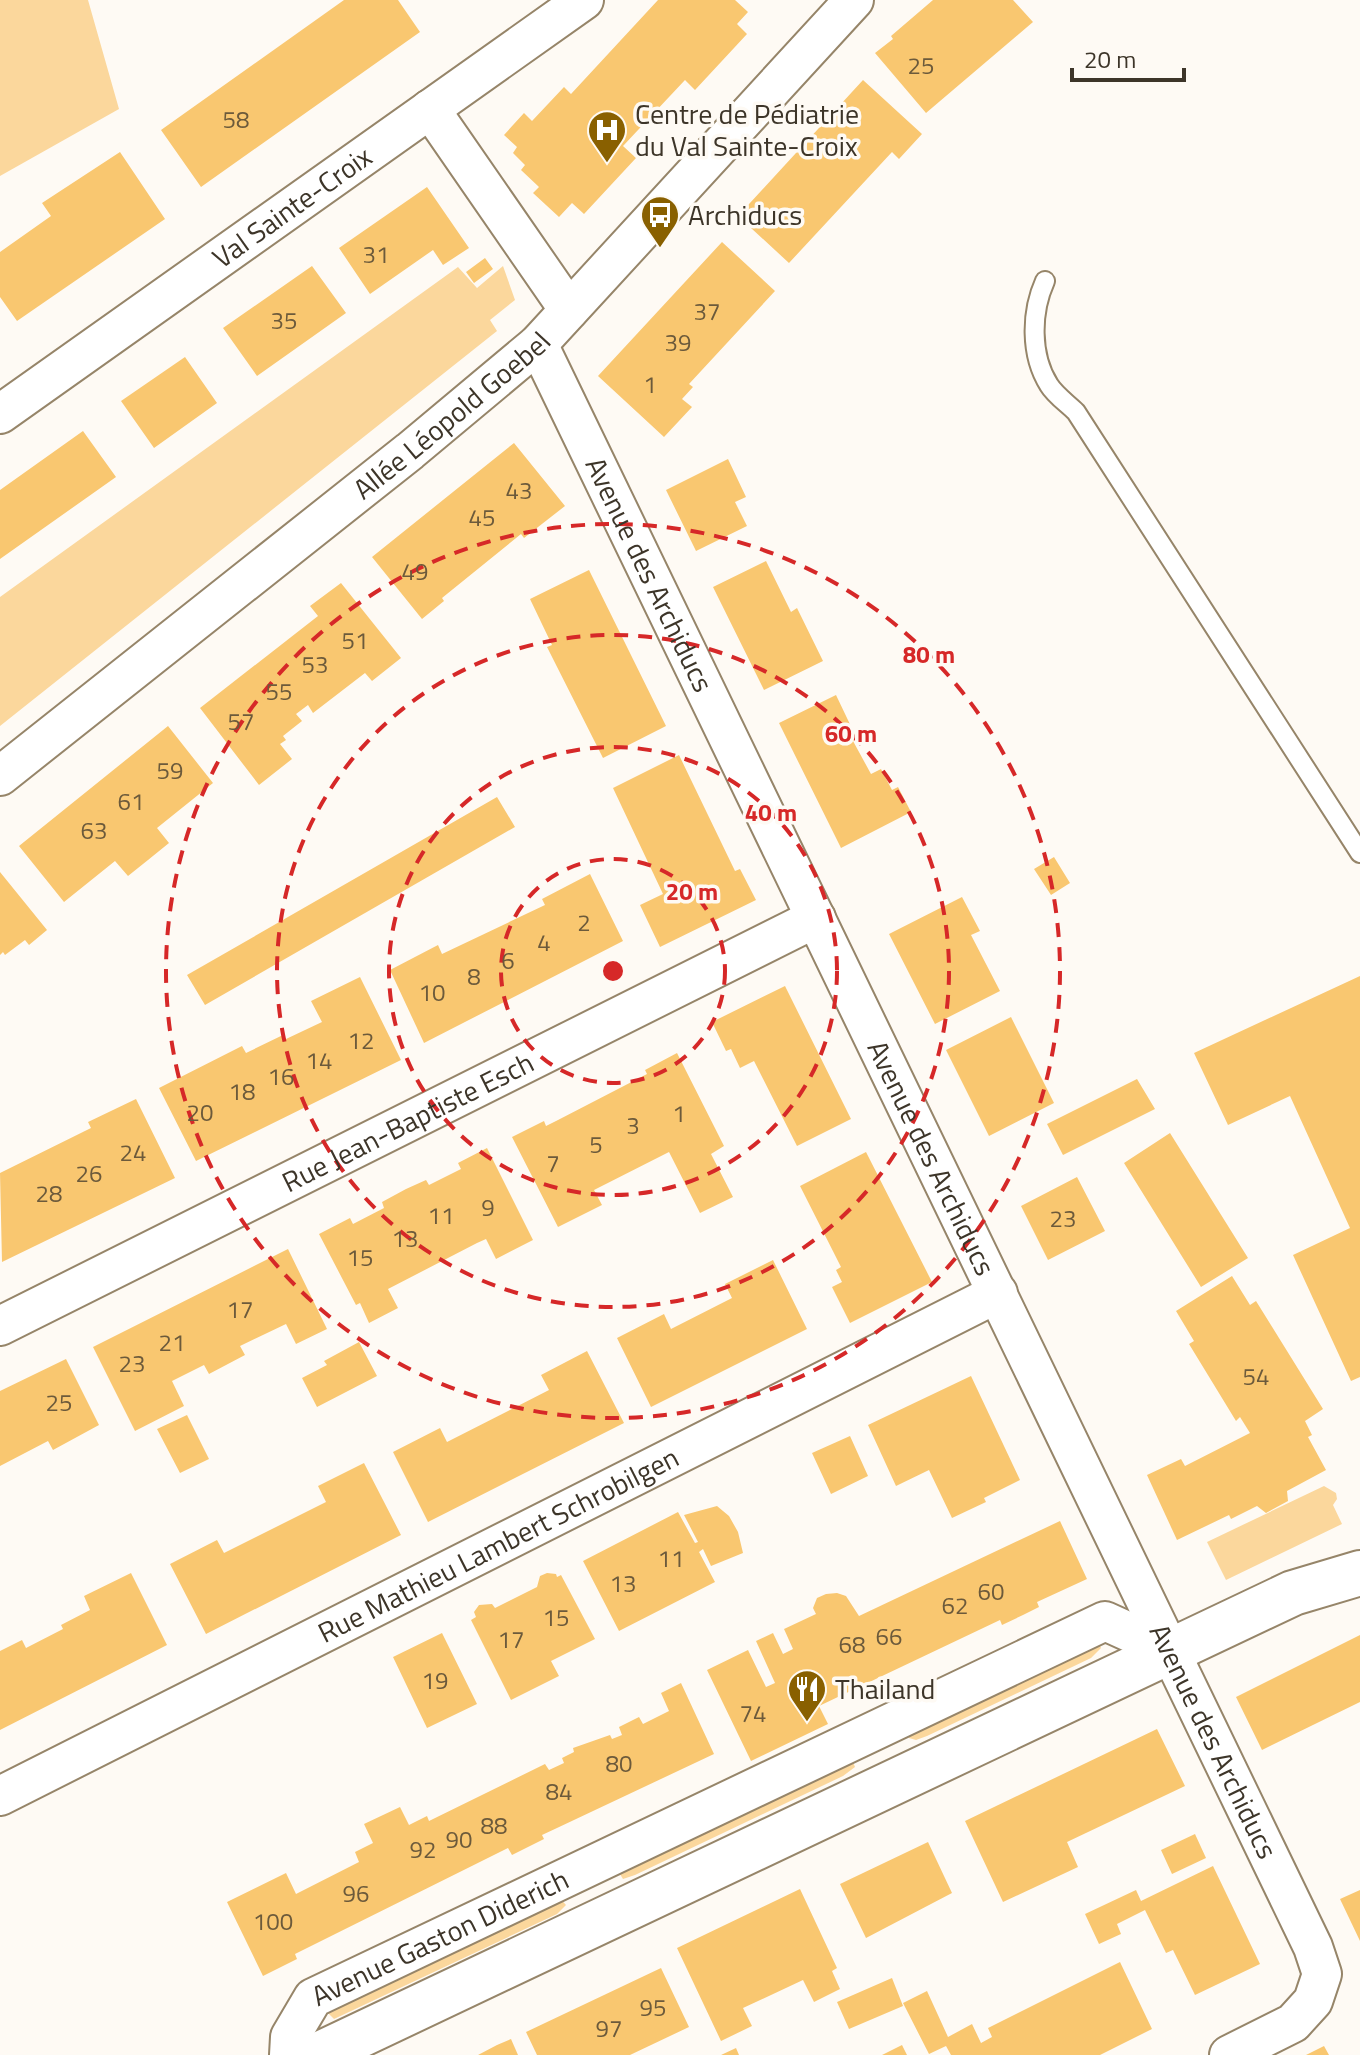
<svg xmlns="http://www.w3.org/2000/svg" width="1360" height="2055" font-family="'Titillium Web',sans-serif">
	<rect width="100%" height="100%" fill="#fefaf4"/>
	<path fill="#fbd79c" d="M0 0H88L119 109 0 176Z
		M503 266 515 300 490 320 497 331 0 726V597L458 267 477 288Z
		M1324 1486 1336 1493 1337 1499 1333 1505 1342 1524 1226 1580 1207 1542Z
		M1097 1639 1101 1648 1091 1658 927 1736 916 1740 909 1738 907 1732Z
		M851 1757 855 1767 843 1776 635 1875 623 1879 618 1871Z
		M557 1895 566 1905 557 1914 334 2019 326 2011Z"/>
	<path fill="#f9c770" d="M344 0H398L420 32 201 187 161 130Z
		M658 0H735L748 12 737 24 747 34 695 90 685 80 623 146 636 158 584 214 572 203 559 217 533 193 539 187 521 170 525 165 513 153 517 147 504 135 524 113 532 121 564 87 571 94Z
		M933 0H1013L1033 22 926 113 875 53 893 39 891 36Z
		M863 80 922 134 899 159 892 152 789 263 738 216Z
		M120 152 165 219 17 321 0 297V252L51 216 42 203Z
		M427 187 469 248 443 265 433 250 370 294 339 248Z
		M722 242 775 291 689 384 693 387 682 399 692 407 664 437 598 376Z
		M485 258 493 269 474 283 466 272Z
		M312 266 346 313 257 376 223 328Z
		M185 357 217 403 154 448 121 401Z
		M83 431 116 477 0 559V490Z
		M514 443 565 506 524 538 521 534 442 598 444 601 422 619 372 557Z
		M728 459 746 497 735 502 747 526 696 551 666 490Z
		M766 561 791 612 797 608 823 661 764 690 713 587Z
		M589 570 666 726 603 758 547 647 552 645 530 599Z
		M341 583 401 658 372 681 365 673 313 713 308 705 296 714 302 721 283 736 286 740 280 744 292 759 259 785 200 708 318 616 310 606Z
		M836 695 857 739 853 741 871 774 881 769 892 790 898 787 911 812 841 848 779 723Z
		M168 726 213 783 157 828 169 843 148 860 128 876 115 861 64 902 19 846Z
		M679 755 735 871 740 869 756 900 660 947 640 905 663 894 613 788Z
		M497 797 515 827 205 1005 187 975Z
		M1054 857 1070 883 1051 895 1034 869Z
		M0 872 47 930 29 945 25 940 5 955 3 952 0 955Z
		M590 874 623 941 424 1043 390 970 438 945 442 954 545 905 542 899Z
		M962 897 980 931 971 935 1000 991 935 1024 889 934Z
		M1360 976V1377L1351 1381 1293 1255 1350 1228 1290 1096 1228 1125 1194 1053Z
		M360 977 401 1060 196 1161 159 1088 242 1046 246 1053 283 1035 286 1039 322 1022 311 1001Z
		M785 986 851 1119 797 1146 754 1061 740 1068 731 1049 726 1051 712 1022Z
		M1011 1017 1054 1103 989 1136 946 1050Z
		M677 1053 724 1146 711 1154 733 1197 700 1213 669 1152 594 1190 602 1205 558 1227 512 1137 544 1121 546 1126 558 1120 647 1074 645 1070Z
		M1137 1079 1155 1109 1063 1155 1047 1124Z
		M136 1099 175 1178 2 1262 0 1173 91 1128 88 1122Z
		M1170 1133 1248 1258 1201 1287 1124 1163Z
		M487 1148 533 1240 496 1259 486 1239 477 1243 388 1289 398 1308 369 1323 360 1303 356 1305 319 1234 350 1218 353 1224 384 1208 382 1202 406 1189 426 1180 429 1185 461 1169 458 1163Z
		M866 1152 932 1282 850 1323 832 1287 842 1282 836 1270 841 1267 800 1186Z
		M1077 1177 1105 1231 1048 1260 1021 1206Z
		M288 1249 327 1329 296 1344 286 1324 240 1346 245 1355 209 1374 204 1365 172 1381 184 1406 135 1431 93 1347Z
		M773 1260 807 1329 651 1407 617 1338 664 1314 671 1329 732 1298 725 1284Z
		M1232 1276 1250 1305 1256 1301 1323 1409 1305 1421 1312 1435 1308 1437 1326 1470 1287 1491 1288 1501 1266 1513 1257 1506 1231 1519 1229 1515 1177 1540 1147 1475 1181 1459 1185 1466 1250 1433 1240 1417 1236 1421 1189 1344 1194 1341 1176 1311Z
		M359 1342 377 1376 317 1407 302 1378 327 1365 324 1361Z
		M587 1351 624 1423 428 1522 393 1452 440 1428 447 1442 549 1390 541 1375Z
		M66 1359 99 1425 53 1450 48 1441 0 1466V1391Z
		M971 1376 1020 1480 984 1498 986 1502 952 1518 929 1470 896 1486 868 1425Z
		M187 1415 209 1459 180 1473 157 1429Z
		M850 1436 868 1476 831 1494 812 1453Z
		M364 1463 401 1535 206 1634 170 1564 217 1540 224 1553 326 1502 318 1486Z
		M717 1506 729 1516 738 1532 743 1553 711 1566 703 1549 699 1552 715 1582 619 1631 583 1561 678 1512 695 1543 698 1542 684 1515Z
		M1060 1521 1087 1579 1037 1602 1039 1607 1023 1615 1002 1625 1000 1620 819 1706 828 1724 751 1761 707 1670 748 1650 766 1687 775 1683 756 1641 773 1633 783 1654 793 1649 784 1629 816 1614 813 1608 817 1598 826 1594 837 1593 846 1596 859 1616Z
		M131 1573 167 1645 0 1730V1651L22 1640 26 1648 63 1629 61 1625 90 1610 84 1596Z
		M547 1573 556 1574 557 1577 561 1575 595 1639 551 1661 559 1676 511 1700 471 1620 476 1617 474 1612 479 1605 492 1604 495 1608 537 1587 540 1576Z
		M442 1633 477 1704 427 1728 393 1657Z
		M1360 1635V1702L1262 1750 1236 1697Z
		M681 1683 714 1754 557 1828 542 1835 544 1839 512 1855 508 1848 295 1954 297 1959 263 1976 227 1902 286 1873 296 1894 359 1862 355 1852 373 1843 364 1824 400 1807 409 1825 427 1816 429 1821 545 1764 549 1770 564 1763 562 1758 574 1752 573 1748 610 1735 612 1739 622 1735 619 1727 639 1717 643 1724 669 1711 661 1693Z
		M1157 1729 1185 1786 1067 1842 1078 1867 1003 1902 965 1821Z
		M1195 1834 1206 1858 1172 1874 1161 1850Z
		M928 1842 952 1893 866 1938 840 1884Z
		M1213 1866 1260 1964 1195 1995 1173 1950 1166 1953 1145 1910 1117 1924 1121 1934 1099 1944 1085 1914 1136 1890 1141 1901Z
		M800 1889 837 1968 832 1971 840 1989 814 2002 803 1980 743 2008 752 2026 721 2041 677 1948Z
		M1360 1890V1941L1340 1899Z
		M1120 1962 1152 2029 1100 2055H951L946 2046 929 2054 903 2003 927 1991 948 2037 972 2024 981 2043 992 2037 988 2028Z
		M661 1968 689 2027 630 2055H537L526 2032Z
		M892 1978 903 2006 849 2029 837 2002Z
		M511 2039 518 2055H478L497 2045Z
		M902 2045 907 2055H882Z
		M1324 2046 1329 2055H1306Z
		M736 2048 739 2055H721Z"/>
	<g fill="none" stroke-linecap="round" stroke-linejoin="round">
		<defs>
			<path id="service" d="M1045 281C1031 312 1030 355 1049 385 1055 395 1068 404 1076 412L1360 853"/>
			<g id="minor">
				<path d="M430 109 569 310"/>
				<path id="s1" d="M538 344 1313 1947 1322 1974 1313 2001 1293 2023 1229 2055"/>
				<path id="s2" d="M0 414 584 0"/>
				<path id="s3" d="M0 776 410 451 538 344 854 0"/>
				<path id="s4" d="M0 1326 816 918"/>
				<path id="s5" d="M0 1796 998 1293"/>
				<path id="s6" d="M289 2055 290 2037 313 1998 1105 1621 1171 1651"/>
			</g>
			<path id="tertiary" d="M318 2055 1293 1593 1360 1573"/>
		</defs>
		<use href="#service" stroke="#968569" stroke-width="22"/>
		<use href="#minor" stroke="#968569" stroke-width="42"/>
		<use href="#tertiary" stroke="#968569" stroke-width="48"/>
		<use href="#service" stroke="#fff" stroke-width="18"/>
		<use href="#minor" stroke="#fff" stroke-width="38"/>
		<use href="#tertiary" stroke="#fff" stroke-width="44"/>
	</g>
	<g fill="none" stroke="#d62828" stroke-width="4" stroke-dasharray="14 10">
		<circle cx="613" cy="971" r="112"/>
		<circle cx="613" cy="971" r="224"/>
		<circle cx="613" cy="971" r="336"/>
		<circle cx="613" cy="971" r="447"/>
	</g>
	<defs>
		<symbol id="hospital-pin" viewBox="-11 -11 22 30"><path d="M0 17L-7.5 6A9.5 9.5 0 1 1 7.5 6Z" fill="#896000" stroke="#fefaf4"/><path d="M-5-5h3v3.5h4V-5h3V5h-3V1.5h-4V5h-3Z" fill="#fff"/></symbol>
		<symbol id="bus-pin" viewBox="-11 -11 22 30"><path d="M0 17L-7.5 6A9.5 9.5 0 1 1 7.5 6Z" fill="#896000" stroke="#fefaf4"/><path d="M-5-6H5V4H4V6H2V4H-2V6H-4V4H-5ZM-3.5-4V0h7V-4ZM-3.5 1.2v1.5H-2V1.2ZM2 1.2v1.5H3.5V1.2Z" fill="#fff"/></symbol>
		<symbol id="restaurant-pin" viewBox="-11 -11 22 30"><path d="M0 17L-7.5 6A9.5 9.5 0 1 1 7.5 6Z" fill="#896000" stroke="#fefaf4"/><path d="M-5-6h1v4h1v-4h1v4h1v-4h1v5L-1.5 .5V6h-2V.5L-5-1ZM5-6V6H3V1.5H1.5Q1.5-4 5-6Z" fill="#fff"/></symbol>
	</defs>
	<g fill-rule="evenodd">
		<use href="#hospital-pin" x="585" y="108" width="44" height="60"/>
		<use href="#bus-pin" x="638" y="193" width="44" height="60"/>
		<use href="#restaurant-pin" x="785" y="1667" width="44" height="60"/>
	</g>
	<g text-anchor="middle" stroke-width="7" stroke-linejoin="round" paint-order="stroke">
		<g font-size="24" fill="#6c5a3b">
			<text x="921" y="74">25</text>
			<text x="236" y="128">58</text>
			<text x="376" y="263">31</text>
			<text x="707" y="320">37</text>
			<text x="284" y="329">35</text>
			<text x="678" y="351">39</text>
			<text x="650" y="393">1</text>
			<text x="519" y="499">43</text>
			<text x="482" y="526">45</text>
			<text x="415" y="580">49</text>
			<text x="355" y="649">51</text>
			<text x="315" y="673">53</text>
			<text x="279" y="700">55</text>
			<text x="241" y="730">57</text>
			<text x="170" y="779">59</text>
			<text x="131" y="810">61</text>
			<text x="94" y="839">63</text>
			<text x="584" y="931">2</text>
			<text x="544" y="951">4</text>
			<text x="508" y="969">6</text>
			<text x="474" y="985">8</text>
			<text x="432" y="1001">10</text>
			<text x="361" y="1049">12</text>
			<text x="319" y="1069">14</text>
			<text x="281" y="1085">16</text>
			<text x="242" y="1100">18</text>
			<text x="200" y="1121">20</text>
			<text x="679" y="1122">1</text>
			<text x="633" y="1134">3</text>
			<text x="596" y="1153">5</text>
			<text x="133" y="1161">24</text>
			<text x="553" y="1172">7</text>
			<text x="89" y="1182">26</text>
			<text x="49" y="1202">28</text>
			<text x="488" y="1216">9</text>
			<text x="441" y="1224">11</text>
			<text x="1063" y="1227">23</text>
			<text x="405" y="1247">13</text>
			<text x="360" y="1266">15</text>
			<text x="240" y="1318">17</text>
			<text x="172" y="1351">21</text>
			<text x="132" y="1372">23</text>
			<text x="1256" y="1385">54</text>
			<text x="59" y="1411">25</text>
			<text x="671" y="1567">11</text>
			<text x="623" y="1592">13</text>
			<text x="991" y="1600">60</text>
			<text x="955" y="1614">62</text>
			<text x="556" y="1626">15</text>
			<text x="889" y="1645">66</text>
			<text x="511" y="1648">17</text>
			<text x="852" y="1653">68</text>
			<text x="435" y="1689">19</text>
			<text x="753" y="1722">74</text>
			<text x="619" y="1772">80</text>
			<text x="559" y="1800">84</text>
			<text x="494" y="1834">88</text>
			<text x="459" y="1848">90</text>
			<text x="423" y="1858">92</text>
			<text x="356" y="1902">96</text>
			<text x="273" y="1930">100</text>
			<text x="653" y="2016">95</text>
			<text x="609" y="2037">97</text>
		</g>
		<g font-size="28" fill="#3d3529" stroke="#fefaf4" text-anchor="start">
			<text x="635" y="124">Centre de Pédiatrie<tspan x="635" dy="32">du Val Sainte-Croix</tspan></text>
			<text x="688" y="225">Archiducs</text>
			<text x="835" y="1699">Thailand</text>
		</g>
		<g font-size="28" fill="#3d3529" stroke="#fefaf4">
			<text dy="10" stroke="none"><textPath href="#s2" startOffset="358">Val Sainte-Croix</textPath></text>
			<text dy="10" stroke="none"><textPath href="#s3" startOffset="578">Allée Léopold Goebel</textPath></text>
			<text dy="10" stroke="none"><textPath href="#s1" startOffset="256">Avenue des Archiducs</textPath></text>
			<text dy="10" stroke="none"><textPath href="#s4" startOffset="456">Rue Jean-Baptiste Esch</textPath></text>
			<text dy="10" stroke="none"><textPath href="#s1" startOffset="904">Avenue des Archiducs</textPath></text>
			<text dy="10" stroke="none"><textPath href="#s5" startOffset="558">Rue Mathieu Lambert Schrobilgen</textPath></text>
			<text dy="10" stroke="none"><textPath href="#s1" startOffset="1552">Avenue des Archiducs</textPath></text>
			<text dy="10" stroke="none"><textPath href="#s6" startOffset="204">Avenue Gaston Diderich</textPath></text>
		</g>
	</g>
	<circle cx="613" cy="971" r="12" fill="#d62828" stroke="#fefaf4" stroke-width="4"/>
	<g font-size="24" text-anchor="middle" font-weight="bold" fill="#d62828" stroke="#fefaf4" stroke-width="7" stroke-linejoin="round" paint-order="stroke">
		<text x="929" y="663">80 m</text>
		<text x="851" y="742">60 m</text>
		<text x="771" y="821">40 m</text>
		<text x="692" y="900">20 m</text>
	</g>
	<path d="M1072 68v12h112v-12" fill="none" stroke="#3d3529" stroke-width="4"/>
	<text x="1084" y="68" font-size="24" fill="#3d3529" stroke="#fefaf4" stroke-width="6" paint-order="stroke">20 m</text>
</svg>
